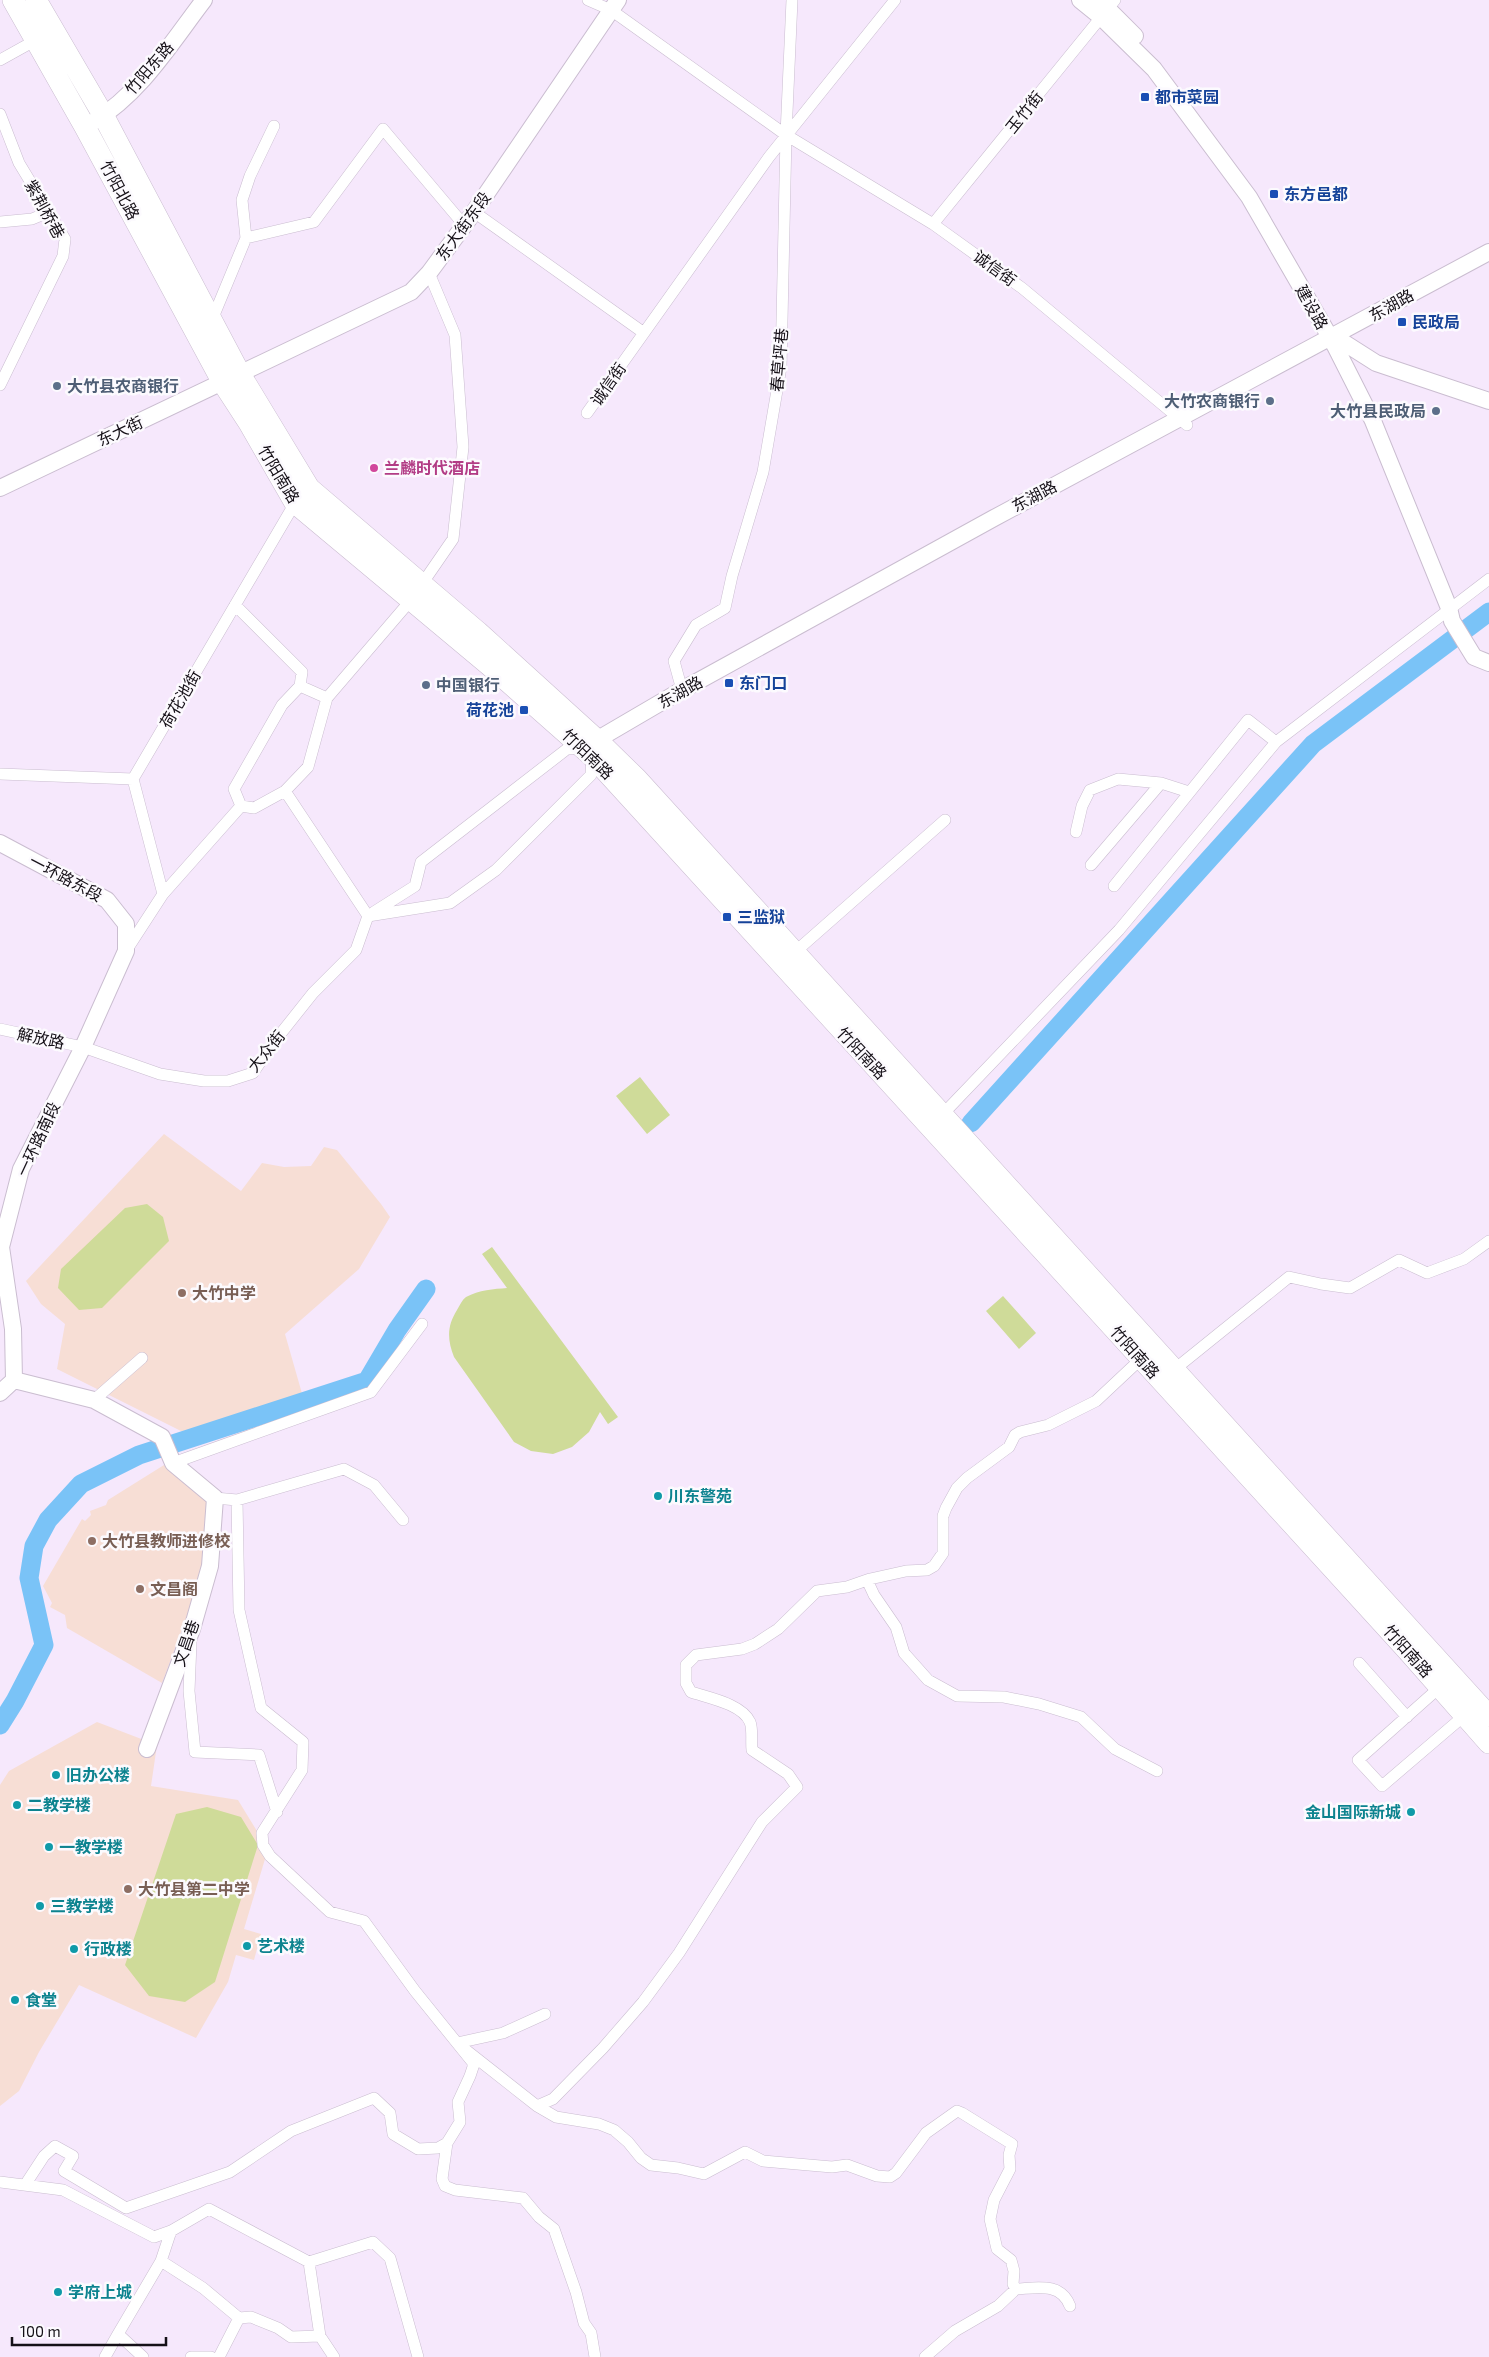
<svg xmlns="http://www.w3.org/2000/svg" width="1489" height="2357" font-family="'Exo 2','Noto Sans SC',sans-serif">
	<rect width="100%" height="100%" fill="#f6e8fc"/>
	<path fill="#f7ded5" d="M164 1134 241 1191 262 1163 284 1167 311 1166 324 1147 337 1150 381 1204 390 1217 359 1269 285 1334 303 1397 185 1433 57 1369 65 1324 41 1304 26 1281Z
		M164 1465 209 1502 204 1571 162 1683 67 1628 65 1615 50 1607 52 1603 43 1586 82 1519 85 1521 91 1515 90 1511 106 1505 108 1500Z
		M97 1722 157 1745 151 1786 238 1800 268 1849 244 1929 261 1934 254 1960 236 1955 228 1982 196 2038 79 1985 39 2052 19 2091 0 2106V1785L9 1771Z"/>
	<path fill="#cfdb99" d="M640 1077 670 1115 647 1134 616 1096Z
		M147 1204 163 1217 169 1241 102 1308 79 1310 58 1288 61 1269 125 1208Z
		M492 1247 618 1417 608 1424 600 1412 589 1432 572 1447 553 1454 531 1451 514 1442 454 1357C447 1339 447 1326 457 1310 460 1305 462 1300 466 1297 479 1290 494 1289 507 1288L482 1254Z
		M1003 1296 1036 1333 1019 1349 986 1311Z
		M207 1807 241 1817 258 1845 215 1982 185 2002 149 1996 125 1965 176 1814Z"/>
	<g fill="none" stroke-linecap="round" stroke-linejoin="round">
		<path stroke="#7ac3f7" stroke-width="19" d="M971 1123 1313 744 1489 612
			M0 1725 15 1701 44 1645 29 1578 34 1546 48 1520 81 1484 139 1455 367 1381 397 1330 426 1289"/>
		<defs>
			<path id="street" d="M588 0 611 10 786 135 933 224 1022 288 1187 425
				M0 60 36 40
				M0 114 19 163 65 239 63 256 0 385
				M474 212 644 333
				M0 222 32 219 49 212
				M933 224 1115 0
				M246 238 242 200 250 176 274 126
				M212 320 246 238 314 222 383 129 464 225
				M587 413 769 157 895 0
				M235 605 302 672 300 686
				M682 690 674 661 696 625 725 608 732 576 763 472 781 367 786 135 792 0
				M0 774 133 779
				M133 779 295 503
				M133 779 163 894
				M285 791 368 916
				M241 806 234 789 282 705 300 686 327 698 411 600 453 539 463 447 455 335 429 273
				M241 806 254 808 285 791 308 767 327 698
				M1076 832 1082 806 1090 790 1118 779 1161 783 1189 792
				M1091 865 1161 783
				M1114 886 1248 720 1276 742
				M374 912 415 886 421 862 567 749 582 748
				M368 916 450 903 496 870 591 775 592 756
				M126 951 163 894 241 806
				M795 952 945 820
				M0 1029 83 1047 160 1074 204 1081H228L253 1073 274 1042 313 993 356 950 368 916
				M943 1114 1119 930 1276 742 1489 579
				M1175 1369 1289 1277 1321 1284 1350 1288 1399 1260 1427 1273 1464 1259 1489 1241
				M94 1400 142 1358
				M173 1463 371 1392 422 1324
				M215 1498 237 1500 344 1469 374 1485 403 1520
				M237 1500 239 1610 261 1708 303 1742 302 1770 262 1833 263 1845 270 1856 330 1912 364 1921 415 1991 457 2043 537 2106 556 2117 599 2124 614 2130 628 2142 641 2158 651 2165 678 2168 704 2174 745 2152 763 2161 832 2167 847 2165 877 2176 890 2177 896 2173 926 2133 957 2111 962 2113 1012 2144 1009 2155 1010 2169 994 2200 990 2219 997 2249 1011 2260 1014 2271 1013 2284 1016 2289C1037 2288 1061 2282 1070 2306
				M867 1580 874 1595 896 1627 904 1653 928 1680 957 1696 1004 1697 1039 1704 1081 1717 1115 1749 1157 1771
				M191 1643 189 1691 195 1752 259 1755 277 1812
				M1359 1663 1407 1717
				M1440 1687 1358 1760 1382 1786 1465 1715
				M537 2106 553 2099 603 2048 643 2002 679 1953 762 1822 797 1787 788 1774 752 1750C751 1742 753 1729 750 1722 742 1704 709 1698 691 1692L686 1683V1665L696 1655 742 1649 755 1644 778 1629 817 1591 847 1587 870 1579 906 1571 927 1570 934 1566 943 1553V1516L946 1508 957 1488 967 1478 1009 1447 1015 1435 1020 1432 1048 1425 1096 1401 1144 1356
				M447 2143 442 2179 445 2186 455 2190 523 2198 539 2217 554 2229 576 2292 584 2323 591 2333 595 2357
				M0 2182 63 2190 154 2237 171 2231 209 2209 309 2262 373 2242 390 2258 418 2357
				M25 2185 44 2156 55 2146 73 2156 64 2171 126 2208 230 2172 291 2131 374 2098 390 2113 393 2134 418 2149 438 2148 447 2143 460 2122 458 2102 470 2076 474 2064 457 2043 503 2033 545 2014
				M161 2261 171 2231
				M309 2262 320 2336
				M105 2357 118 2334
				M143 2357 118 2334 161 2261 203 2288 239 2318
				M191 2357H211
				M219 2357 239 2318 251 2317 278 2328 291 2337 320 2336 334 2357
				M925 2357 955 2331 998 2306 1016 2289"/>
			<path id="secondary" d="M1080 0 1101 17 1154 69 1249 197 1335 346 1373 421 1449 608 1452 621 1474 657 1489 663
				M1099 0 1135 36
				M93 122C141 93 171 43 204 0
				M1343 342 1376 363 1489 401
				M0 488 411 292 429 273 474 212 618 0
				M588 745 682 690 994 518 1489 252
				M0 843 107 900 126 924V951L83 1047 21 1169 1 1247 13 1329 14 1380 0 1393
				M14 1380 94 1400 162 1437 173 1463 215 1498 210 1566 192 1629 147 1749"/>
			<path id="highway" d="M13 0 85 127 223 383 249 423 295 503 489 665 592 756 1408 1651 1489 1743
				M36 0 102 113 240 374 309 488 478 632 597 740 637 779 1489 1716"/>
		</defs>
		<use href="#street" stroke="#cabdd0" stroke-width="12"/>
		<use href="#secondary" stroke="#cabdd0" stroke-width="18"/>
		<use href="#highway" stroke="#cabdd0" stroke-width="22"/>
		<use href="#street" stroke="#fff" stroke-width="11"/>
		<use href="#secondary" stroke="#fff" stroke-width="16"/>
		<use href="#highway" stroke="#fff" stroke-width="21"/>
	</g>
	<g fill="#1a4fb4" stroke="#fcfafe" stroke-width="2">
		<rect x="1140" y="92" width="10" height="10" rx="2.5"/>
		<rect x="1269" y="189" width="10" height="10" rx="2.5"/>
		<rect x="1397" y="317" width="10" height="10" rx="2.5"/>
		<rect x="724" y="678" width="10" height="10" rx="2.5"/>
		<rect x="519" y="705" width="10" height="10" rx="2.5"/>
		<rect x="722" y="912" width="10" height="10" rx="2.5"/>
	</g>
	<g fill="#5c6f8a" stroke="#fcfafe" stroke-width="2">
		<circle cx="57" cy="386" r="5"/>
		<circle cx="1270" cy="401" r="5"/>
		<circle cx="1436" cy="411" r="5"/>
		<circle cx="426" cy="685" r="5"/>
	</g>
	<circle fill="#d1479c" stroke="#fcfafe" stroke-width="2" cx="374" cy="468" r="5"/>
	<g fill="#8d6e63" stroke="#fcfafe" stroke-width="2">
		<circle cx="182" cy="1293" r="5"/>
		<circle cx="92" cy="1541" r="5"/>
		<circle cx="140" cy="1589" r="5"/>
		<circle cx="128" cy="1889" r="5"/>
	</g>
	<g fill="#0f9aa8" stroke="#fcfafe" stroke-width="2">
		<circle cx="658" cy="1496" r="5"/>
		<circle cx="56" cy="1775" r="5"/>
		<circle cx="17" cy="1805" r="5"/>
		<circle cx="1411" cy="1812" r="5"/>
		<circle cx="49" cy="1847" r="5"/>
		<circle cx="40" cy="1906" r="5"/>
		<circle cx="247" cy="1946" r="5"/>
		<circle cx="74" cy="1949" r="5"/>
		<circle cx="15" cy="2000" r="5"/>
		<circle cx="58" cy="2292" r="5"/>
	</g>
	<g text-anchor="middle" stroke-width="5" stroke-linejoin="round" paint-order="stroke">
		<g font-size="16" fill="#151017" stroke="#fcfafe">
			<text transform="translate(149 68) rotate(-49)" y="6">竹阳东路</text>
			<text transform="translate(1024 112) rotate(-51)" y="6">玉竹街</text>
			<text transform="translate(120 190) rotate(62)" y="6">竹阳北路</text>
			<text transform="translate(45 209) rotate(61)" y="6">紫荆桥巷</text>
			<text transform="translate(463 226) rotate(-54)" y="6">东大街东段</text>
			<text transform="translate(995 268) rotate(36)" y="6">诚信街</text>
			<text transform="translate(1391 305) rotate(-29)" y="6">东湖路</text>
			<text transform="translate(1312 307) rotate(61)" y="6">建设路</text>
			<text transform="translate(779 360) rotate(-85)" y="6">春草坪巷</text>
			<text transform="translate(608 384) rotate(-55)" y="6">诚信街</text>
			<text transform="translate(120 431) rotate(-25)" y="6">东大街</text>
			<text transform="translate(279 474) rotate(59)" y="6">竹阳南路</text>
			<text transform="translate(1034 496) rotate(-28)" y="6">东湖路</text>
			<text transform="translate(680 692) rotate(-29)" y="6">东湖路</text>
			<text transform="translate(180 699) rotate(-60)" y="6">荷花池街</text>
			<text transform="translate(588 754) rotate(44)" y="6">竹阳南路</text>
			<text transform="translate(66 878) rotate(28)" y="6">一环路东段</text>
			<text transform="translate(41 1038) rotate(12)" y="6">解放路</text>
			<text transform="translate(266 1051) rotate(-51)" y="6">大众街</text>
			<text transform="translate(862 1053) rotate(47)" y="6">竹阳南路</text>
			<text transform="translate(38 1139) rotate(-65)" y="6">一环路南段</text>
			<text transform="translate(1135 1352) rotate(48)" y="6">竹阳南路</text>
			<text transform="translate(186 1643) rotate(-71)" y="6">文昌巷</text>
			<text transform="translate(1408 1651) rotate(48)" y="6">竹阳南路</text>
		</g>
		<g font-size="16" font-weight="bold" fill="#164399" stroke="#fcfafe" text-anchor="start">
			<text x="1155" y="103">都市菜园</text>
			<text x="1284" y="200">东方邑都</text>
			<text x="1412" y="328">民政局</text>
			<text x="739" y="689">东门口</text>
			<text x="514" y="716" text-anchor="end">荷花池</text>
			<text x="737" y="923">三监狱</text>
		</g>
		<g font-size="16" font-weight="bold" fill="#4e5e75" stroke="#fcfafe" text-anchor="start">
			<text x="67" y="392">大竹县农商银行</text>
			<text x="1260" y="407" text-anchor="end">大竹农商银行</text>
			<text x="1426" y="417" text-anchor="end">大竹县民政局</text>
			<text x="436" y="691">中国银行</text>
		</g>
		<g font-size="16" font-weight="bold" fill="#b23c85" stroke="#fcfafe" text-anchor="start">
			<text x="384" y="474">兰麟时代酒店</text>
		</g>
		<g font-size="16" font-weight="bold" fill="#785e54" stroke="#fcfafe" text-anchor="start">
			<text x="192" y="1299">大竹中学</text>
			<text x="102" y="1547">大竹县教师进修校</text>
			<text x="150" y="1595">文昌阁</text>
			<text x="138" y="1895">大竹县第二中学</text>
		</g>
		<g font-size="16" font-weight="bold" fill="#0d838f" stroke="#fcfafe" text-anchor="start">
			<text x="668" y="1502">川东警苑</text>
			<text x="66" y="1781">旧办公楼</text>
			<text x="27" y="1811">二教学楼</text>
			<text x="1401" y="1818" text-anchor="end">金山国际新城</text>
			<text x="59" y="1853">一教学楼</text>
			<text x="50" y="1912">三教学楼</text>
			<text x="257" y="1952">艺术楼</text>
			<text x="84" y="1955">行政楼</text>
			<text x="25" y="2006">食堂</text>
			<text x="68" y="2298">学府上城</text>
		</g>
	</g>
	<path d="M12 2337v8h154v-8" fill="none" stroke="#151017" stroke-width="2.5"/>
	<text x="20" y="2337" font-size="15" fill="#151017" stroke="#fcfafe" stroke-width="4" paint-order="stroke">100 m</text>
</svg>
